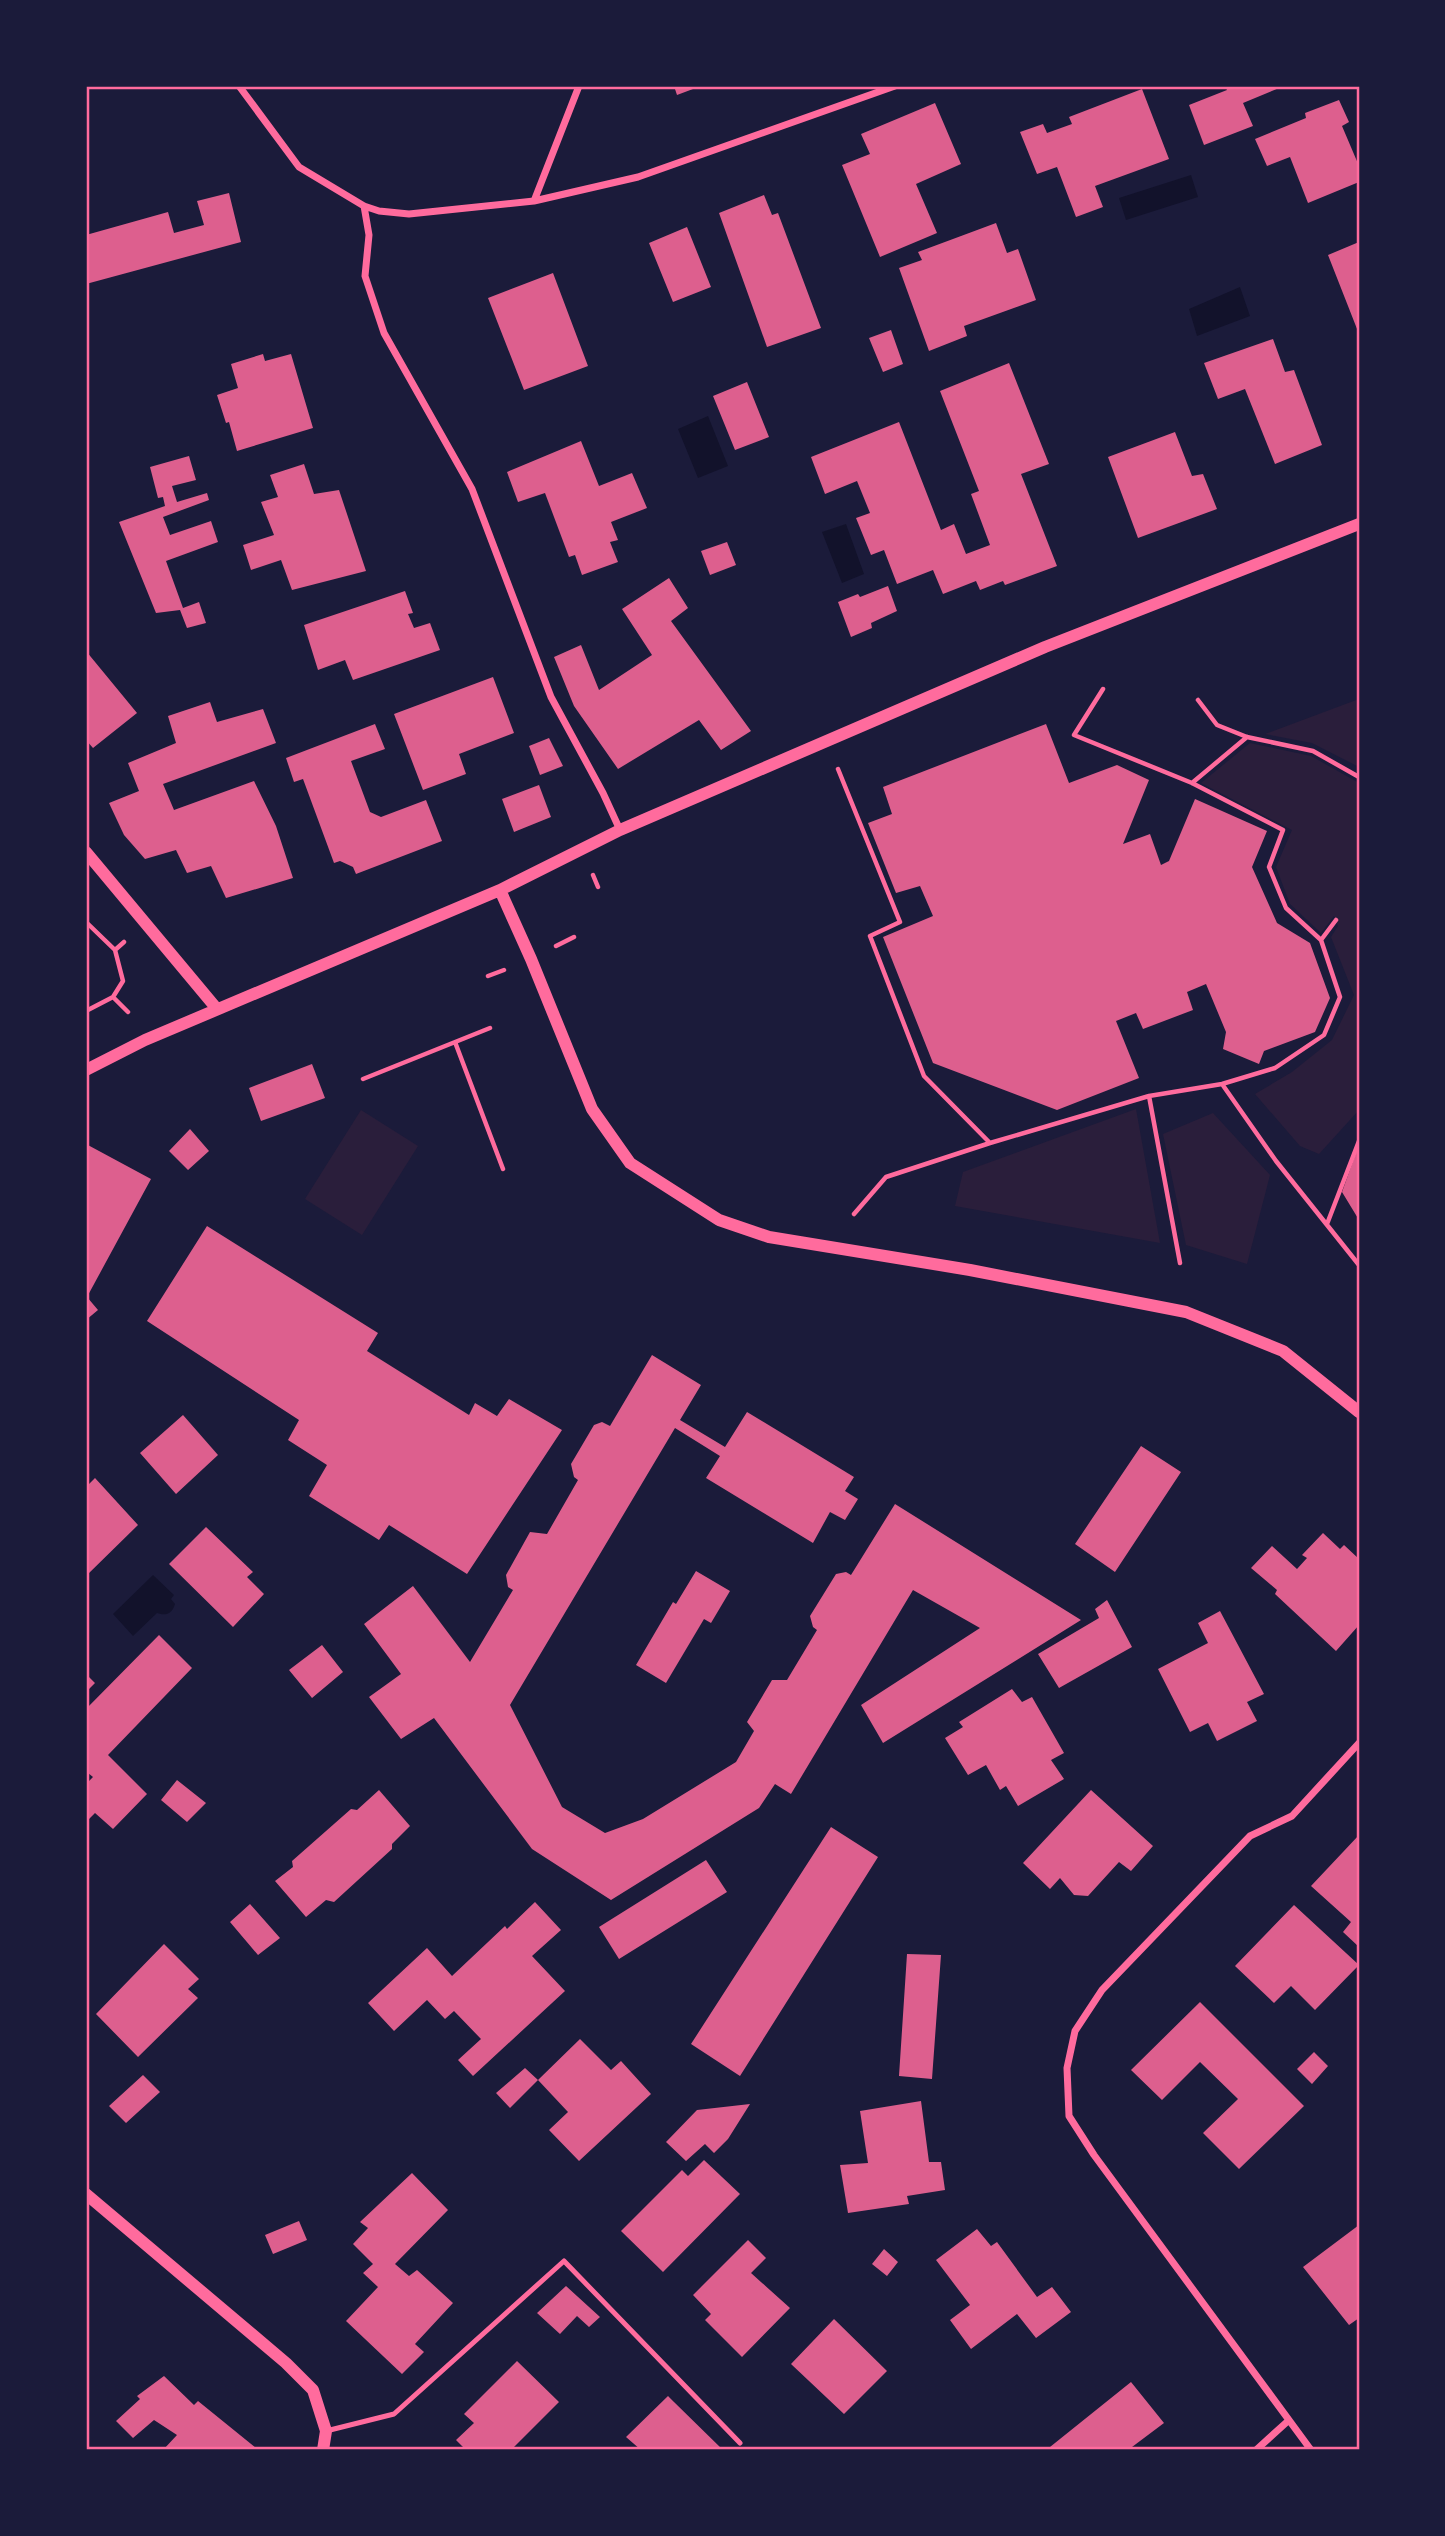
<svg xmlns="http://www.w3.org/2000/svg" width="1445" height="2536" font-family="Lora,serif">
	<rect width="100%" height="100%" fill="#1b1b3a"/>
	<path fill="#2a1e3b" d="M1359 699V767L1312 743 1265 734Z
		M1250 743 1311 756 1359 783V1110L1319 1154 1300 1146 1255 1094 1292 1072 1332 1040 1354 995 1331 937 1338 926 1334 916 1321 933 1290 904 1276 867 1292 830 1201 783Z
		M1136 1109 1160 1243 955 1206 963 1172Z
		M361 1110 418 1146 362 1235 305 1199Z
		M1213 1113 1270 1175 1247 1264 1186 1245 1163 1134Z"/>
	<path fill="#12122b" d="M1191 175 1198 197 1126 220 1119 198Z
		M1240 287 1250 316 1197 336 1189 309Z
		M708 416 728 466 698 478 678 429Z
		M846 524 864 574 842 583 822 532Z
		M153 1575 174 1595 171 1599 175 1604C172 1614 166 1616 157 1613L133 1636 113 1614Z"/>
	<path fill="#dd5f8e" d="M674 86H701L677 95Z
		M1225 86H1284L1243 103 1253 126 1204 145 1189 105 1227 90Z
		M1142 89 1169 159 1095 186 1103 207 1076 217 1057 167 1037 174 1020 132 1043 124 1047 133 1072 124 1069 117Z
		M1339 100 1349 122 1342 126 1359 166V182L1308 203 1290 157 1267 166 1255 139 1306 118 1305 113Z
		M935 103 961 164 916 184 937 233 880 257 842 165 870 154 861 134Z
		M229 193 241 242 86 284V235L168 212 174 233 204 225 197 201Z
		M764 195 772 215 778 213 821 328 767 347 719 213Z
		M996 223 1007 253 1018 249 1036 300 964 326 967 336 929 351 899 268 922 260 918 252Z
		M687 227 711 287 673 302 649 243Z
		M1359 242V334L1328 255Z
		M553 273 588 366 524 390 488 298Z
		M891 330 903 364 883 372 869 338Z
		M1273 339 1285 372 1294 370 1322 445 1275 464 1245 389 1218 399 1204 363Z
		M263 354 265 361 291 354 313 428 237 451 229 422 226 423 217 395 238 388 231 364Z
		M1009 363 1049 464 1021 474 1057 566 1005 585 1003 581 980 590 976 581 943 594 933 570 897 584 884 550 871 555 856 518 870 513 857 481 825 494 811 457 899 422 941 530 954 524 966 554 990 545 971 494 979 491 940 391Z
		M747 382 769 437 735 450 713 396Z
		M1175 432 1192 476 1203 474 1217 509 1138 538 1108 457Z
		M581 441 599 486 632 473 647 508 611 522 618 540 610 542 618 562 582 575 575 555 569 557 545 493 518 502 507 472Z
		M189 456 196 480 172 486 177 502 207 493 209 500 163 517 170 535 211 521 218 542 166 561 183 608 199 602 206 623 187 628 180 610 156 613 119 522 165 506 163 497 158 498 150 467Z
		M304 464 314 494 339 490 366 571 292 590 281 560 251 570 243 545 274 535 261 502 278 497 270 475Z
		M727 542 736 565 710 575 701 551Z
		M669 578 688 608 671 621 751 731 721 750 699 720 618 769 574 706 554 657 581 645 599 690 652 655 622 609Z
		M888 586 897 611 871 623 872 628 851 637 838 602 858 594 860 597Z
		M405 591 413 613 408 614 414 628 430 623 440 650 353 680 345 660 318 670 304 625Z
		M86 651 137 713 93 748 86 740Z
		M493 677 514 733 459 754 466 774 423 790 394 714Z
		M210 702 217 722 263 709 276 743 163 784 174 810 254 781 276 826 293 878 226 898 211 866 187 873 176 850 145 859 124 835 109 803 139 791 128 763 176 743 168 716Z
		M375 724 385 749 351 761 370 812 381 817 426 800 442 841 356 874 353 867 340 861 334 863 303 779 294 782 286 758Z
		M1046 724 1069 783 1117 765 1149 780 1123 844 1150 834 1161 865 1169 861 1195 799 1267 831 1252 867 1277 923 1310 943 1330 998 1315 1032 1264 1051 1259 1064 1223 1049 1226 1032 1206 984 1187 992 1193 1010 1143 1029 1136 1013 1116 1021 1139 1078 1057 1110 933 1063 883 937 933 916 920 886 896 893 868 823 892 814 883 787Z
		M549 738 563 766 540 775 529 746Z
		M539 785 551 817 514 832 502 799Z
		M312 1064 325 1098 261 1121 249 1088Z
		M190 1129 209 1151 188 1170 169 1151Z
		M86 1144 151 1179 87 1297 98 1310 86 1320Z
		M1359 1145V1220L1342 1192Z
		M207 1226 378 1333 367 1351 469 1415 475 1403 497 1416 509 1399 562 1430 467 1574 389 1525 379 1540 309 1496 327 1465 288 1440 299 1420 147 1321Z
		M652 1355 701 1385 680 1420 725 1447 747 1412 854 1477 845 1491 858 1499 845 1520 830 1512 813 1543 706 1478 720 1456 675 1428 510 1705 562 1807 605 1833 643 1819 736 1762 754 1731 747 1722 772 1680H787L817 1630 813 1627 810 1616 836 1574 846 1572 851 1575 895 1504 1081 1620 883 1743 861 1705 980 1628 913 1590 791 1794 775 1784 759 1808 611 1900 532 1849 434 1718 401 1739 369 1697 401 1674 364 1624 413 1586 470 1662 513 1590 508 1587 506 1575 530 1532 547 1534 578 1480 574 1477 571 1464 594 1425 602 1422 610 1426Z
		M183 1415 218 1455 176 1494 140 1453Z
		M1141 1446 1181 1472 1115 1572 1075 1544Z
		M95 1478 138 1525 86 1576V1487Z
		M206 1527 253 1572 247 1577 264 1594 233 1627 169 1564Z
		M1323 1533 1340 1549 1344 1545 1359 1559 1357 1564 1359 1567V1625L1336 1651 1275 1594 1277 1590 1251 1568 1272 1546 1297 1569 1307 1558 1302 1555Z
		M696 1571 730 1591 711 1623 704 1619 666 1683 636 1665 673 1602 676 1604Z
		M1107 1600 1132 1647 1059 1688 1038 1654 1099 1618 1095 1609Z
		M1220 1611 1264 1694 1247 1702 1257 1721 1217 1741 1208 1723 1190 1732 1158 1669 1208 1643 1198 1623Z
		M159 1635 192 1668 108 1755 147 1794 113 1829 95 1813 86 1822V1784L93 1777 88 1773 86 1775V1709Z
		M322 1645 343 1672 312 1698 289 1670Z
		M86 1674 95 1683 86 1692Z
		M1012 1689 1022 1702 1032 1697 1064 1753 1051 1760 1064 1779 1018 1806 1006 1786 1000 1790 986 1765 968 1775 945 1738 963 1727 959 1722Z
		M177 1780 206 1803 187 1822 161 1800Z
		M379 1790 410 1826 392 1844V1849L334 1902 326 1900 306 1917 275 1881 293 1867 292 1861 351 1809 357 1810Z
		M1091 1790 1153 1846 1131 1871 1119 1862 1088 1896 1074 1895 1060 1878 1050 1889 1023 1863Z
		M831 1827 878 1857 740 2076 691 2044Z
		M1359 1835V1947L1343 1932 1351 1922 1311 1886Z
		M706 1860 727 1892 619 1959 599 1927Z
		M535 1902 561 1930 532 1956 565 1991 473 2076 458 2060 481 2039 454 2011 445 2019 427 2000 394 2031 368 2003 427 1948 452 1976 505 1926 507 1929Z
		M250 1904 280 1938 258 1955 230 1922Z
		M1294 1905 1359 1965 1315 2010 1291 1986 1274 2003 1235 1966Z
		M164 1944 199 1979 188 1989 198 1998 138 2057 96 2014Z
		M907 1954 941 1955 932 2079 899 2076Z
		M1200 2002 1304 2106 1239 2169 1203 2133 1238 2099 1200 2062 1162 2100 1131 2070Z
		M580 2039 611 2070 621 2061 651 2094 579 2161 549 2130 568 2112 538 2080Z
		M1314 2052 1328 2066 1312 2084 1297 2069Z
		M525 2068 538 2080 510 2108 496 2093Z
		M143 2075 160 2092 126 2123 109 2106Z
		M921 2101 929 2162H941L945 2190 907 2196 909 2204 848 2213 840 2165 868 2163 860 2111Z
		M750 2104 728 2139 714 2153 705 2144 686 2161 666 2142 697 2110Z
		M704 2160 740 2194 663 2272 621 2231 682 2170 688 2176Z
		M412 2173 448 2210 395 2264 409 2276 417 2270 453 2303 415 2344 424 2352 402 2374 346 2321 378 2287 363 2273 373 2264 353 2244 368 2228 360 2222Z
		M299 2221 307 2240 273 2254 265 2235Z
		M1359 2225V2318L1349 2325 1303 2267Z
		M977 2229 991 2246 997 2242 1037 2297 1052 2287 1071 2312 1036 2338 1017 2314 971 2349 950 2320 970 2305 936 2260Z
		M748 2240 766 2258 751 2273 790 2308 742 2357 705 2320 711 2314 693 2295Z
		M884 2249 898 2262 887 2276 872 2264Z
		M566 2286 600 2317 589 2327 577 2316 560 2334 537 2313Z
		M834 2319 887 2371 844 2414 791 2364Z
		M517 2361 559 2402 511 2450H466L456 2440 474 2423 464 2414Z
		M164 2376 194 2405 198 2401 256 2448 254 2450H163L177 2435 154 2420 133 2438 116 2421 140 2399 137 2396Z
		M1131 2382 1164 2423 1128 2450H1053L1050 2447Z
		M668 2396 674 2402 723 2450H641L626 2437Z"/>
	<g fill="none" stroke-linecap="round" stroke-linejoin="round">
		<path stroke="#ff6b9d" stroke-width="4.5" d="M1198 700 1217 725 1247 737 1313 751 1359 777
			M838 769 900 922 870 936 924 1076 990 1143
			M1192 783 1247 737
			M593 875 598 887
			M86 922 115 950
			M1321 940 1336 920
			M124 942 115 950 123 981 113 997 128 1012
			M556 946 574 937
			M488 976 504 970
			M86 1011 113 997
			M455 1042 503 1169
			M363 1079 490 1028
			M1222 1084 1276 1161 1359 1265
			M1149 1096 1180 1263
			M854 1214 886 1177 990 1143 1149 1096 1222 1084 1275 1068 1324 1035 1340 997 1321 940 1286 908 1269 867 1283 830 1192 783 1074 735 1103 689
			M1327 1224 1359 1141"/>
		<path stroke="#ff6b9d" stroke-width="5" d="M326 2431 394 2414 564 2261 740 2443"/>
		<path stroke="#ff6b9d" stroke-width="7" d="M239 86 299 167 364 206 379 211 409 214 534 201 638 177 895 86
			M534 201 579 86
			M364 206 369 235 365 276 384 333 472 489 551 697 603 793 620 830
			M1256 2450 1288 2421
			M1311 2450 1094 2155 1069 2116 1067 2068 1075 2031 1102 1990 1250 1836 1292 1816 1359 1743"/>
		<path stroke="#ff6b9d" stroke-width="12" d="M86 852 217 1009
			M500 890 531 959 592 1109 630 1163 719 1220 769 1237 970 1270 1186 1312 1283 1351 1359 1412
			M86 1070 145 1040 500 890 620 830 1045 647 1359 524
			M86 2194 286 2363 313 2390 326 2431 323 2450"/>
	</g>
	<rect width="1445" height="2536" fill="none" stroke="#1b1b3a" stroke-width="175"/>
	<rect x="88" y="88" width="1270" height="2360" fill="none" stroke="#ff6b9d" stroke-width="2.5"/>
</svg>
